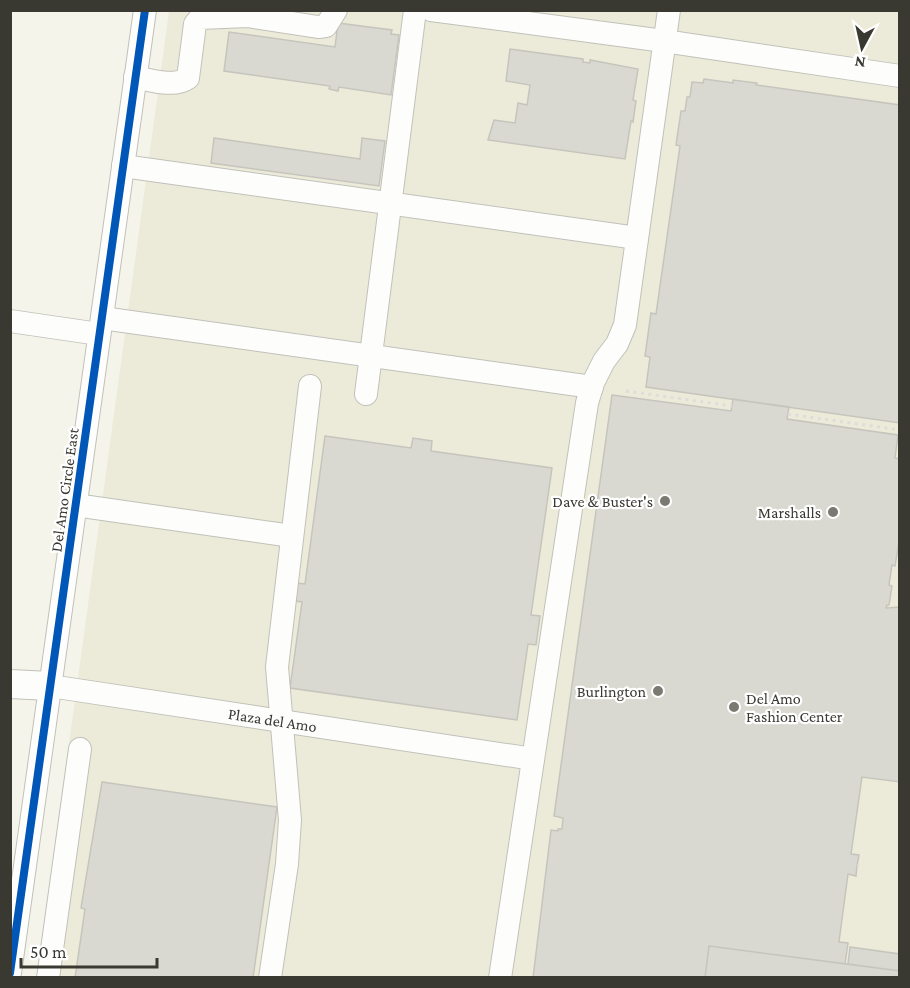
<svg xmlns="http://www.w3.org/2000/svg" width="910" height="988" font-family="'Crimson Pro',serif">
	<rect width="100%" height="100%" fill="#f4f4ea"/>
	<path fill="#ecebd9" d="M169 11H899V977L37 978Z"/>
	<path fill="#d9d9d1" stroke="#c5c5bd" stroke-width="1.5" d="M338 23 392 30 391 34 399 35 391 95 339 87 338 91 329 89 330 86 224 71 229 32 335 47Z
		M510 49 583 59V62L590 63V60L638 69 633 100 636 101 633 122 631 121 625 159 488 140 494 120 515 123 518 103 527 105 530 85 506 81Z
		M704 79 733 83V80L757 83 756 85 900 105V423L646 387 650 357 645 356 651 313 656 314 680 146 676 145 681 111H685L687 97H690L692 82 703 83Z
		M214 138 360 159 362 138 385 141 379 186 211 163Z
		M612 395 731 411 733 399 789 407 787 419 898 435 895 458 900 459V536L895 566 892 565 889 585 892 586 889 605H887L886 608 900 607V782L862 777 851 854 859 855 857 866 856 876 848 874 839 942 848 943 845 964 709 946 705 978H533L551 830 558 831V829H562L563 818 554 816Z
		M325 436 411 448 413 438 432 441 431 451 552 468 531 615 540 616 536 645 528 644 517 720 290 688 302 602 295 601 297 583 305 584Z
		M102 782 277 807 253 978H75L85 909 81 908Z
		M709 946 900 971V978H705Z
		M850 947 900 954V971L848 964Z"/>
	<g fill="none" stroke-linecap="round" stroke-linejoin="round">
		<defs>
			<g id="minor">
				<path d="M431 10 664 41 900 76"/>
				<path d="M135 77C151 80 174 88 188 78L195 24 200 18 247 16 318 27 326 26 336 10"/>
				<path d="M123 166 637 238"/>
				<path d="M102 318 592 387"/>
				<path d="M10 321 99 334"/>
				<path d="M366 394 415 10"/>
				<path d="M75 505 292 536"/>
				<path id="s1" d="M50 686 533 759"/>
				<path d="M10 973 145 10"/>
				<path d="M48 978 80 749"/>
				<path d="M270 978 287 864 290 820 277 667 310 386"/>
				<path d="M500 978 587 403 593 383 604 361 617 344 625 325 669 10"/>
			</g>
			<path id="major" d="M10 684 50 686"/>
		</defs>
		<use href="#minor" stroke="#c1c1ba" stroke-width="24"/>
		<use href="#major" stroke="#c1c1ba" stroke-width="30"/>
		<path stroke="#ddddda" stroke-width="3" stroke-dasharray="3 4.5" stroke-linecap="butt" d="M626 391 732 406
			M788 414 900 430
			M857 866H859"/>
		<use href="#minor" stroke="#fdfdfc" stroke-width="22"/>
		<use href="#major" stroke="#fdfdfc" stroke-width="28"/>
		<defs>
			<path id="cycleway" d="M10 973 145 10"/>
		</defs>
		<use href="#cycleway" stroke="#fff" stroke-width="11"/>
		<use href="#cycleway" stroke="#0057b8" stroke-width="8"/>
	</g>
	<g fill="#7a7a72" stroke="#fff" stroke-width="2">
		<circle cx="665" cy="501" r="6"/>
		<circle cx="833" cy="512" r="6"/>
		<circle cx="658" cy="691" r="6"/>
		<circle cx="734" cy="707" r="6"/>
	</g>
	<g text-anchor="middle" stroke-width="4.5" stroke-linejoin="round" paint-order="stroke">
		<g font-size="16" fill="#393831" stroke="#fff">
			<text transform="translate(64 490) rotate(-82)" y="6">Del Amo Circle East</text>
			<text dy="6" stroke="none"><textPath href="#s1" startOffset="225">Plaza del Amo</textPath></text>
		</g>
		<g font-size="16" fill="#393831" stroke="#fff" text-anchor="end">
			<text x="653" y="507">Dave &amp; Buster's</text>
			<text x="821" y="518">Marshalls</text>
			<text x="646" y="697">Burlington</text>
			<text x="746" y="704" text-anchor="start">Del Amo<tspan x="746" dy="18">Fashion Center</tspan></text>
		</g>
	</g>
	<rect width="910" height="988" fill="none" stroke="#393831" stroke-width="24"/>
	<g transform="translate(862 48) rotate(188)" stroke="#ffffff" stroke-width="4.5" paint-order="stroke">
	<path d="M0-4.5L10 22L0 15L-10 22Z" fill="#393831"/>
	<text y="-9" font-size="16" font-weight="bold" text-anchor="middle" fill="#393831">N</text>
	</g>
	<path d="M21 958v9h136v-9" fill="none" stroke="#393831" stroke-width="3"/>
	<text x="30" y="958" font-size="18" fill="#393831" stroke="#ffffff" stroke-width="4.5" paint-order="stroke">50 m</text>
</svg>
